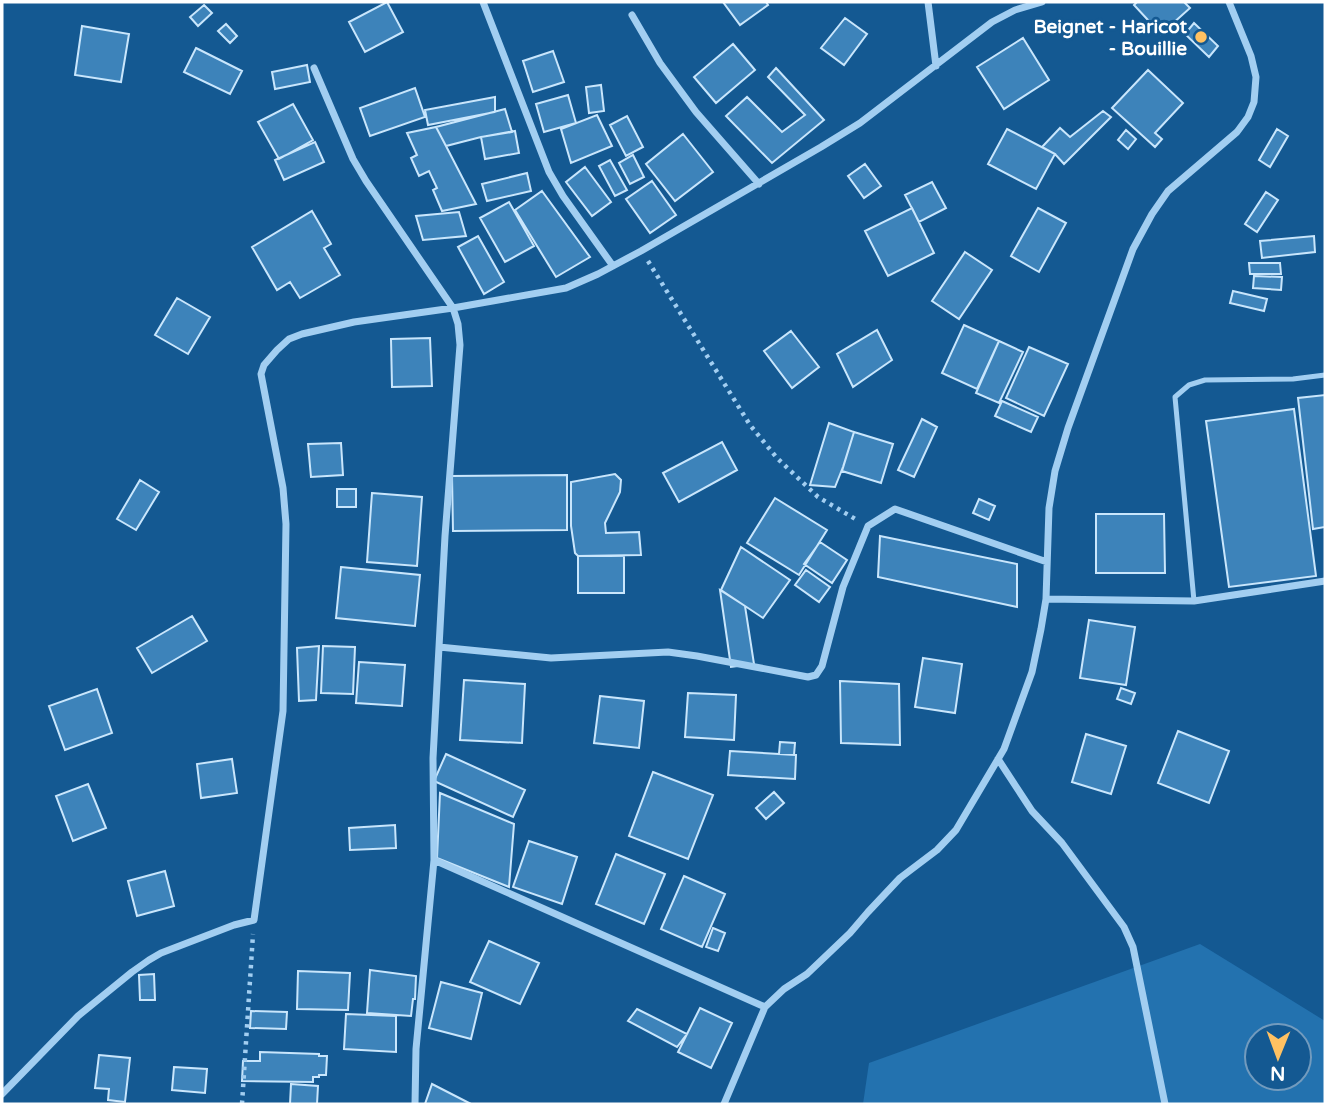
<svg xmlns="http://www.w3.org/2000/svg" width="1327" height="1106" font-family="'Varela Round',sans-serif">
	<rect width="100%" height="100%" fill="#145992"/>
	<path fill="#2372af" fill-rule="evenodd" d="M1200 944 1325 1021V1104H863L869 1063ZM1257 1036H1299V1078H1257Z"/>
	<path fill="#3d83ba" stroke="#c9e6fc" stroke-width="2" d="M387 2 403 32 365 52 349 22Z
		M723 2H766L768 5 740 25Z
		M1137 2H1184L1190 8 1161 34 1134 5Z
		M204 5 212 13 198 26 190 17Z
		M845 18 867 34 844 65 821 48Z
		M1194 23 1218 46 1209 57 1185 34Z
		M226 24 237 36 230 43 218 31Z
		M82 26 129 34 121 82 75 75Z
		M1023 38 1049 80 1004 109 977 67Z
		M733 44 755 70 716 103 694 77Z
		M196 48 242 71 230 94 184 72Z
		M553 51 564 82 533 92 523 61Z
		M307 65 310 82 275 89 272 72Z
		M776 68 824 120 772 163 726 116 747 97 782 132 805 115 768 77Z
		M1148 70 1183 103 1155 133 1162 139 1155 147 1112 108Z
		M601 85 604 111 589 113 586 87Z
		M415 88 425 117 370 136 360 108Z
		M568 95 576 123 544 132 536 104Z
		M495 97V112L428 125 425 110Z
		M293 104 313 140 279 159 258 122Z
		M505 109 512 132 481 137 446 146 436 127Z
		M1103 111 1111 117 1064 164 1055 154 1042 147 1060 128 1070 137Z
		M597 115 612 146 571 163 561 129Z
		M627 116 643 147 626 156 610 125Z
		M436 127 446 146 476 204 442 211 433 190 437 188 429 171 419 176 411 158 417 155 407 133Z
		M1007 129 1055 154 1036 189 988 164Z
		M1277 129 1288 136 1270 167 1259 160Z
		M1126 130 1136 139 1128 149 1118 140Z
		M515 131 519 153 485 159 481 137Z
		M683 134 713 172 675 201 646 164Z
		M315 142 324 162 284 180 275 160Z
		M633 155 644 177 630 184 619 163Z
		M610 160 627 190 615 196 599 166Z
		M865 164 881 186 864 198 848 176Z
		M585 167 611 202 592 216 566 182Z
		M527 173 531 191 487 201 482 184Z
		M652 181 676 215 650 233 626 199Z
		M932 182 946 208 919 222 905 195Z
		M542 191 590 257 556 277 515 210Z
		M1266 192 1278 200 1257 232 1245 224Z
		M509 202 534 246 505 262 480 218Z
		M912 208 934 253 888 276 865 231Z
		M1038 208 1066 223 1039 272 1011 256Z
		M312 211 331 244 324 248 340 275 300 298 290 282 277 290 252 247Z
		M459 212 466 236 423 240 416 216Z
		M478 236 504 282 484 294 458 247Z
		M1314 236 1315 252 1262 258 1260 241Z
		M965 252 992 270 959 319 932 301Z
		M1249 263H1280L1281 274H1250Z
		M1254 276 1282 277 1281 290 1253 288Z
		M1233 291 1267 299 1264 311 1230 303Z
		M177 298 210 317 188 354 155 335Z
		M964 325 999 341 977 389 942 373Z
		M877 330 892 360 853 387 837 354Z
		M791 331 819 367 792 388 764 351Z
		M430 338 432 386 392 387 391 339Z
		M999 341 1023 352 999 403 976 393Z
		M1029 347 1068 364 1044 416 1006 398Z
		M1325 395V527L1313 529 1298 398Z
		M1002 401 1038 417 1031 432 995 416Z
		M1294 409 1316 576 1229 587 1206 421Z
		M922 419 937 427 914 477 898 470Z
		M829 423 854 432 843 467 835 487 810 485Z
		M854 432 893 444 881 483 842 471Z
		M722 442 737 470 679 502 663 473Z
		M341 443 343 475 311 477 308 444Z
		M615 474 621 480 620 492 605 523 606 533 639 532 641 555 578 556 575 553 571 526V482Z
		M567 475V530L453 531 452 476Z
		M140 480 159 492 136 530 117 519Z
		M337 489H356V507H337Z
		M372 493 422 497 417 566 367 562Z
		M775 498 827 530 799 575 747 543Z
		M979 499 995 506 989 520 973 513Z
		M1096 514H1164L1165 573H1096Z
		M880 536 1017 564V607L878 577Z
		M820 542 847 560 832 583 804 564Z
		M741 547 790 580 763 618 721 590Z
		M578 556H624V593H578Z
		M341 567 420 575 415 626 336 618Z
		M806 570 830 587 819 602 795 585Z
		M720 590 745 606 754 664 731 667Z
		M192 616 207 641 152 673 137 648Z
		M1089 620 1135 627 1126 685 1080 678Z
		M319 646 316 700 299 701 297 648Z
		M323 646 355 647 353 694 321 693Z
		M923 658 962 664 955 713 915 707Z
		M359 662 405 665 402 706 356 703Z
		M464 680 525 684 522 743 460 740Z
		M840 681 899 684 900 745 841 743Z
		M1121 688 1135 693 1131 704 1117 699Z
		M97 689 112 733 65 750 49 706Z
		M688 693 736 695 734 740 685 737Z
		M600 696 644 701 639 748 594 743Z
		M1178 731 1229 751 1209 803 1158 783Z
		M1086 734 1126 746 1111 794 1072 782Z
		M780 742 795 743 794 755 779 754Z
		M730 751 796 755 795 779 728 775Z
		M446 754 525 790 513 817 434 781Z
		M232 759 237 793 201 798 197 764Z
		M653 772 713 795 688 859 629 836Z
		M88 784 106 828 73 841 56 796Z
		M774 792 784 803 766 819 756 808Z
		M440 793 514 824 509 887 437 858Z
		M395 825 396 848 350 850 349 828Z
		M529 841 577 857 562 904 513 887Z
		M616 854 665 874 644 924 596 904Z
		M165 871 174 906 137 916 128 881Z
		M684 876 725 894 702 947 661 929Z
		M713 928 725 933 718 951 706 947Z
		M489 941 539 963 520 1004 470 982Z
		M370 970 416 976 415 999H413L411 1016 367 1013Z
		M298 971 350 973 348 1010 297 1009Z
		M154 974 155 1000H140L139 975Z
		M441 982 482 993 471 1039 429 1028Z
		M700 1008 732 1023 711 1068 678 1052Z
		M637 1009 687 1034 677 1047 628 1021Z
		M251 1011 287 1012 286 1029 250 1028Z
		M346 1014 396 1016V1052L344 1049Z
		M260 1052 319 1054V1056H327L326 1075H319V1077H313V1082L242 1081 243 1061H260Z
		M99 1055 130 1058 125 1102 108 1100 109 1089 95 1088Z
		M174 1067 207 1069 205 1093 172 1090Z
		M291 1084 318 1086 317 1104H290Z
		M432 1084 471 1104H425Z"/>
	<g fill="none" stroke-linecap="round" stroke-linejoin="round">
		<path stroke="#a2cef1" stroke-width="4.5" stroke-dasharray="3.5 5" stroke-linecap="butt" d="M648 261 750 425 777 458 818 497 857 520
			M242 1104 253 934"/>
		<path stroke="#a2cef1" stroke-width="5" d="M1194 601 1175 397 1189 385 1205 380 1293 379 1325 375"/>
		<path stroke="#a2cef1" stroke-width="7" d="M483 2 549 172 563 196 613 266
			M928 2 936 66
			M632 15 660 63 696 112 759 184
			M314 68 353 159 366 181 453 308 458 324 460 345 445 536 433 758 434 860 765 1007 724 1104
			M1046 599 1194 601 1325 581
			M439 647 551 658 668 652 697 656 808 677 816 675 822 666 843 587 868 526 895 509 1047 562
			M998 759 1032 811 1062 843 1124 927 1133 947 1165 1104
			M765 1007 784 989 807 974 850 933 868 912 900 878 937 850 956 830 1004 749 1032 672 1041 629 1046 599 1049 508 1055 471 1068 428 1133 249 1152 214 1168 191 1237 132 1248 117 1254 102 1256 77 1251 56 1229 2
			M2 1094 78 1016 132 972 149 960 161 953 234 925 254 920 283 711 286 524 283 488 261 374 264 365 277 350 289 339 302 334 354 322 453 308 566 288 598 274 641 251 821 147 860 123 992 22 1015 10 1042 2
			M415 1104 416 1049 434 860"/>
	</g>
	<circle fill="#ffc162" stroke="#145992" stroke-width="2.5" cx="1201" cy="37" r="7"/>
	<g text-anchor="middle" stroke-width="6" stroke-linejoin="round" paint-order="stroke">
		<g font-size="19" font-weight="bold" fill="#fff" stroke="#145992" text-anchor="end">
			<text x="1187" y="33">Beignet - Haricot<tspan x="1187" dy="22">- Bouillie</tspan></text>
		</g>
	</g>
	<rect width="1327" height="1106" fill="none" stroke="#ffffff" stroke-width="7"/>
	<g transform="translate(1278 1057) rotate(181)"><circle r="33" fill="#145992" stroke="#729bbe" stroke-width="2"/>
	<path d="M0-5L12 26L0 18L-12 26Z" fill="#ffc162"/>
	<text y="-10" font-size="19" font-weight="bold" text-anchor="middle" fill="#ffffff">N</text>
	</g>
</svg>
